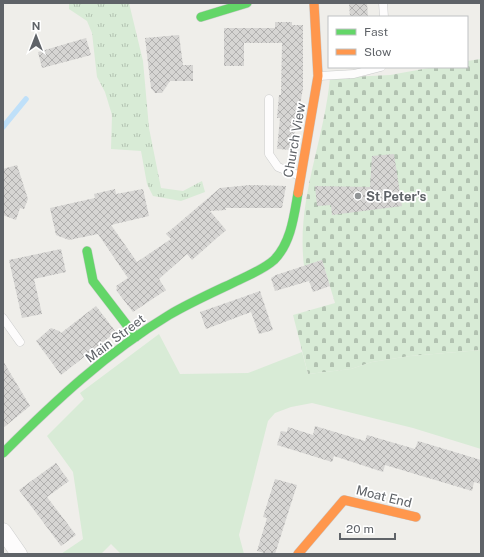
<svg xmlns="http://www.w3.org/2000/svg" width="484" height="557" font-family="'Public Sans',sans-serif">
	<defs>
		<pattern id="grass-tufts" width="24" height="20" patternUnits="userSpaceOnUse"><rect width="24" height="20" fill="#d8ebd6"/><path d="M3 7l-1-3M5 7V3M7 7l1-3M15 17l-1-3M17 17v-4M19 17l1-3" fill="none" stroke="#b2c2b1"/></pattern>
		<pattern id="cemetery-stones" width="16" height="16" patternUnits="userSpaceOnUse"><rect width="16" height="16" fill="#d8ebd6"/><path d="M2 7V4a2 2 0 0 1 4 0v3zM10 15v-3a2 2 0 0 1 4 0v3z" fill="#b2c2b1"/></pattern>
		<pattern id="building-cross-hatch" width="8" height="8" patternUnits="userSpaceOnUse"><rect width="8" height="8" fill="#d6d5d3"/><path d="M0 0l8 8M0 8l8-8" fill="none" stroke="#b1b0af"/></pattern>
	</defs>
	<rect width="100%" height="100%" fill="#efeeea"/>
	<path fill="url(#grass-tufts)" d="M69 3H129L143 61 149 128 161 188 183 191 202 181 205 192 181 201 153 196 147 184 141 151 111 149 112 115 105 92 97 77 92 33 87 21 69 9Z"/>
	<path fill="url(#cemetery-stones)" d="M481 59V350L410 356 372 362 351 369 308 374 293 315 335 303 322 260 304 266C296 201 324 142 330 78L390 75 434 67H467V61Z"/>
	<path fill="#d8ebd6" d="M159 334 180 374 248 373 302 352 308 374 351 369 372 362 410 356 481 350V449L413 428 312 403 291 407 275 413 268 421 239 535 244 554H121L111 544 101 554H61L83 539 73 472 47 436 84 399 80 393Z"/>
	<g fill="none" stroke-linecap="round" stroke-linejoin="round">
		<path stroke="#bfe0f9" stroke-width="5.5" d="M3 127 26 99"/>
	</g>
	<path fill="url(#building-cross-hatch)" d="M349 3H367L368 17H350Z
		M275 22H292V25H303V88L292 150 277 149 280 118H277L279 95H281L282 43H244V66H224V28H275Z
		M179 35 183 65H193V81H170L162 93H155L151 88 145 38Z
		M86 38 91 55 42 68 38 52Z
		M394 154 402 206 332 215 331 205 317 206 315 186 370 187 372 156Z
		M17 165 28 199 24 209 20 208 16 220 3 215V169Z
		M250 185 286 186 282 208H225L226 210 210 211 226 230 192 260 187 254 159 279 166 290 133 312 116 290 117 288 116 286 128 278 98 234 69 240 56 235 50 208 95 198 94 194 115 189 116 194 143 189 149 216 111 225 137 262 171 239 166 234 220 188Z
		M61 249 66 272 34 279 42 314 22 318 9 260Z
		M322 260 330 286 313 292 309 281 275 291 271 278 276 275Z
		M260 291 273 330 259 334 251 312 206 329 200 312Z
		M96 306 116 332 61 375 36 341 51 328 59 331 61 333Z
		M3 361 30 406 3 428Z
		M315 426 365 441 367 435 415 449 418 441 481 460V484L474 482 472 491 385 465 383 472 334 456 332 462 277 445 281 431 287 432 288 427 313 435Z
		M56 463 69 481 47 497 76 535 61 546 19 490Z
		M275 479 297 485 275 554H268L257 551 267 518 263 517Z"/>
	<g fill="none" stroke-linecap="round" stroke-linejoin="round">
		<defs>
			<path id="lane" d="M383 3 384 17
				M319 76 354 74 381 67
				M269 99V154L278 167 300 176
				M3 318 20 342"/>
			<path id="street" d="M3 531 19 554"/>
			<path id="fast" d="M201 17 247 3
				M87 251 93 281 136 337
				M3 453C54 402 106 353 169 315 191 302 216 291 239 280 251 274 264 269 274 260 291 243 294 216 298 193"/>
			<path id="slow" d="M298 193 318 76 314 3
				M298 554 344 500 416 517"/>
		</defs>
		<use href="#lane" stroke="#cbcccc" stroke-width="9"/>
		<use href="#street" stroke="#cbcccc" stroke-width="17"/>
		<use href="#fast" stroke="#cacacb" stroke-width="10"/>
		<use href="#slow" stroke="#cacacb" stroke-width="10"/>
		<use href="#lane" stroke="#fdfcfc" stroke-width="8"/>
		<use href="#street" stroke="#fdfcfc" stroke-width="16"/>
		<use href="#fast" stroke="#63d668" stroke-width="9"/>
		<use href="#slow" stroke="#ff974d" stroke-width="9"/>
	</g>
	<circle fill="#919496" stroke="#fff" stroke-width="1.5" cx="358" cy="196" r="4"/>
	<g text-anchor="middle" stroke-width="3.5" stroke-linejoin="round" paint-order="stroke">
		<g font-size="13" fill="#5f6368" stroke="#fff">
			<text transform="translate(294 140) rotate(-80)" y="5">Church View</text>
			<text transform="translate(115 338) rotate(-37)" y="5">Main Street</text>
			<text transform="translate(384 496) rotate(14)" y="5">Moat End</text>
		</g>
		<g font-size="13" font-weight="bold" fill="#5f6368" stroke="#fff" text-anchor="start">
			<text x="366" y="201">St Peter's</text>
		</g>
	</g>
	<rect width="484" height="557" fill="none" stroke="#5f6368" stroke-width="8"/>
	<rect x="328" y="16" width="140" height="52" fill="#ffffff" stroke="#bfc1c3"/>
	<rect x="336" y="29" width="20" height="6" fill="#63d668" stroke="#bfc1c3"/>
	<text x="364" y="36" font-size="12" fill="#5f6368">Fast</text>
	<rect x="336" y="49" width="20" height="6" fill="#ff974d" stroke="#bfc1c3"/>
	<text x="364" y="56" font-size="12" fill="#5f6368">Slow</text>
	<g transform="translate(36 36)" stroke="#ffffff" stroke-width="3" paint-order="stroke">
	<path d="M0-3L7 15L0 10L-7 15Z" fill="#5f6368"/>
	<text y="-6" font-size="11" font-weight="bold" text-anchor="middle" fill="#5f6368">N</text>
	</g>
	<path d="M340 533v6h55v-6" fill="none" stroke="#5f6368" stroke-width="2"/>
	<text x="346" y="533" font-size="12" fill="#5f6368" stroke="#ffffff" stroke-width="3" paint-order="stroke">20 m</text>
</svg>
